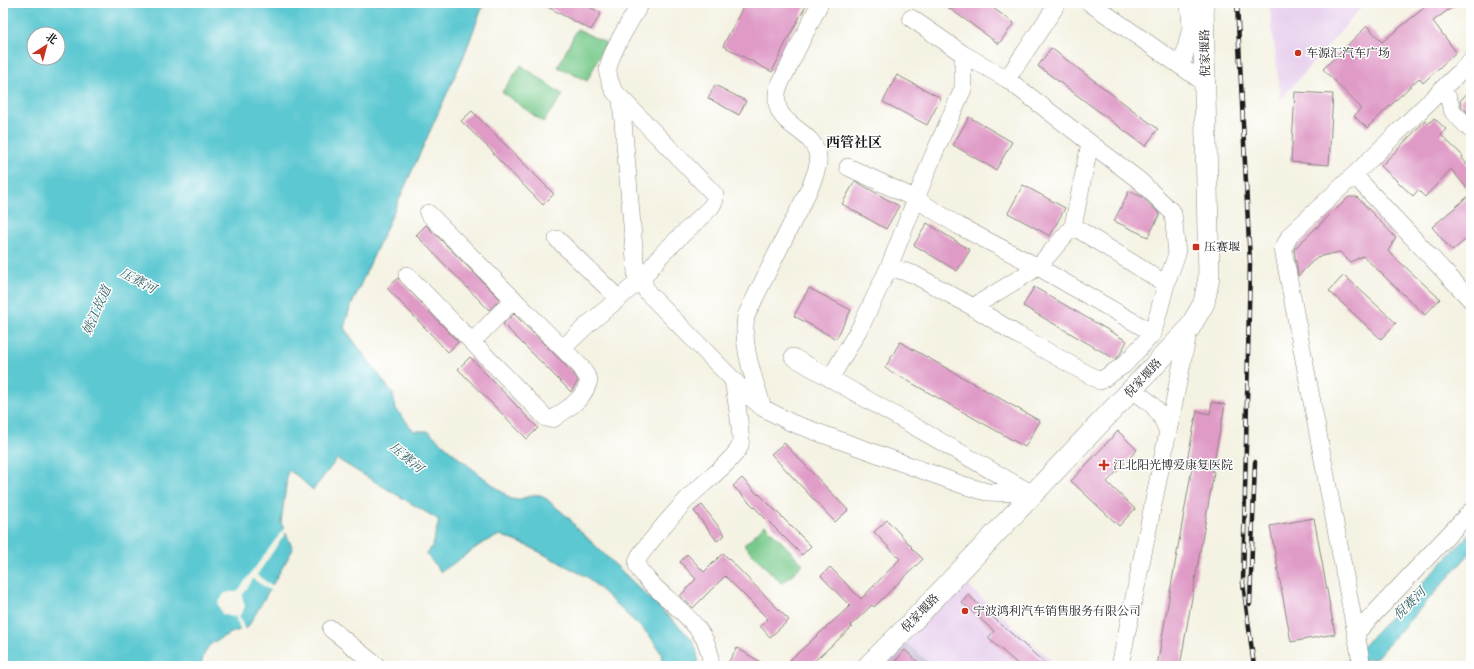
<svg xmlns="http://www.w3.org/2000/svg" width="1474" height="669" font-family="'Libre Bodoni','Noto Serif SC',serif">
	<rect width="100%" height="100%" fill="#fff"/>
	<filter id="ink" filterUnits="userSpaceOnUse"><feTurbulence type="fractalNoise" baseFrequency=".025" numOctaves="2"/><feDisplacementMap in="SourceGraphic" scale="8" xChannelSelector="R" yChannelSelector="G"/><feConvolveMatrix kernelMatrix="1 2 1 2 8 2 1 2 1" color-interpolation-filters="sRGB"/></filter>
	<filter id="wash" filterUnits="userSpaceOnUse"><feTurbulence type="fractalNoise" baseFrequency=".012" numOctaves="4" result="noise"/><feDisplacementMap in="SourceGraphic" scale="16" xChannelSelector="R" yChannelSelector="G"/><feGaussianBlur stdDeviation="0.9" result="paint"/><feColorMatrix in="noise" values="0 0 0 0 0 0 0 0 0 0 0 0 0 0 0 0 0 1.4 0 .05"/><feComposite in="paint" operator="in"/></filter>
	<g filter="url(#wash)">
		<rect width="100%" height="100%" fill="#f4f2e2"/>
		<path fill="#e8d2ee" d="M1269 3H1360L1362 7 1281 99Z
			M962 580 1058 666H933L906 642Z"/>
		<path fill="#c9bfd7" d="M906 642 933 666H883Z"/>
		<path fill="#78ca8c" stroke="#4a7354" d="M577 29 606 43 587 81 558 67Z
			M521 65 563 95 543 122 502 92Z
			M765 525 803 564 782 584 744 545Z"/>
		<path fill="#5bc8d1" stroke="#3c7276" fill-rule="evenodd" d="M3 3H484L463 58 350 308 344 328 393 394 396 409 414 431H428L460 459 511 499C523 502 532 491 543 496L570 519 575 526 691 638C696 647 699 655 697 666H663L661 653 650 636 587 577 528 546 500 535 484 542 441 572 426 554 432 547 439 520 337 459 313 490 296 475 288 470 281 523 293 549 248 627C235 631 220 637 210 645 205 649 202 660 201 666H3ZM34 34H58V58H34Z
			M1471 532V552L1375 659H1367L1356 666H1338L1345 663 1363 646Z"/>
		<path fill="#f4f2e2" d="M285 527 287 531 257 575 273 587 271 591 253 579 242 596 245 607 239 616 245 630 241 631 235 616 233 617 222 614 218 604 224 594 229 592H237Z"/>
		<g id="blocks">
			<path fill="#df9ac6" d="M540 3H582L601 13 591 30Z
				M745 3H800L806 6 789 36 772 72 723 46Z
				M942 3H986L1014 23 999 44Z
				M1430 3H1458L1433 21 1456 52 1423 83 1419 78 1367 128 1354 116 1361 108 1323 69 1367 26 1382 42Z
				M1051 48 1158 129 1145 146 1038 66Z
				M897 75 941 98 927 125 883 102Z
				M715 85 746 101 739 115 708 98Z
				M1471 89V116L1462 107 1460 101Z
				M1295 92 1333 94 1329 165 1291 162Z
				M472 111 554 194 543 205 493 154 494 153 461 121Z
				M969 117 1012 142 996 170 953 145Z
				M1434 118 1446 129 1441 135 1463 156 1462 158 1471 169V193L1451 169 1425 197 1418 190 1413 196 1381 166 1425 121 1428 124Z
				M855 181 899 206 886 229 842 204Z
				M1023 185 1065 208 1050 236 1008 213Z
				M1129 191 1142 197 1160 214 1148 237 1114 221Z
				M1471 194V235L1452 251 1432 227Z
				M1349 197H1357L1396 238 1388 251 1440 299 1425 315 1363 256 1350 262 1340 252 1317 257 1298 276 1294 249Z
				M927 223 970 250 957 271 914 245Z
				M426 225 500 299 489 310 416 235Z
				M1344 275 1396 323 1381 339 1329 291Z
				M398 278 458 342 448 352 387 288Z
				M1034 287 1127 341 1119 356 1115 359 1023 306Z
				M809 288 851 310 836 339 794 316Z
				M514 314 573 373 578 381 571 392 503 324Z
				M900 342 1040 421 1025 447 885 368Z
				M470 357 538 428 527 439 458 369Z
				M1212 402 1225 405 1212 471 1214 472 1180 666H1157L1193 462 1187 461 1197 411 1210 414Z
				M1118 431 1137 450 1107 482 1135 509 1119 526 1071 481Z
				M784 443 848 510 835 522 771 454Z
				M742 478 758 495 759 494 811 546 802 555 733 486Z
				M702 505 725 535 717 541 694 511Z
				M1314 518 1335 634 1291 642 1270 526Z
				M887 520 912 547 911 548 923 559 874 607 872 605 851 625 852 627 809 666H796L790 660 850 606 821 576 830 567 861 599 900 559 874 532Z
				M723 553 789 620 770 637 760 626 768 619 725 576 693 608 680 596 696 579 680 562 687 554 704 572Z
				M968 595 1048 666H1020L988 638 994 631 962 603Z
				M737 648 767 666H726Z
				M905 650 922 666H891Z"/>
		</g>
	</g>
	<g filter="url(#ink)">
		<use href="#blocks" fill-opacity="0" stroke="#88877f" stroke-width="1"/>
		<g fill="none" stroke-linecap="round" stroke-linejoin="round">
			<defs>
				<path id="minor" d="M641 3C632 18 609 54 608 70 608 78 611 85 614 91L715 195V200L711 207 662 254 648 271 644 277V283L647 292 749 396 763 408 792 423 963 485 987 492 1033 494
					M1090 3 1205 83
					M911 18 963 54 1007 79 1090 143 1073 226 1038 267 973 307
					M1182 66 1191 27 1189 3
					M1007 79 1054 9 1056 3
					M1440 91 1448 98 1453 112 1471 130
					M621 98 637 283
					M848 167 916 199 959 226 1038 267 1153 333
					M1354 175 1471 300
					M1073 226 1166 284
					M557 239 618 298
					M889 267 913 274 973 307 1018 335 1100 381 1124 365 1153 333 1166 284 1177 254 1173 213 1140 181 1090 143
					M407 275 546 418 553 419C569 407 584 400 589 380L581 367 428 213
					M472 342 514 299
					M563 348 585 327 644 277
					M793 357 1029 492
					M830 379 862 324 889 267 933 156 963 89V54
					M1131 390C1151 401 1161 411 1168 433
					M763 408C754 378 741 347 746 316 761 285 776 255 791 225 798 211 821 171 818 157 813 125 769 129 778 88L820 3
					M331 629 377 666
					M1356 633 1471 511
					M710 666C715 630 668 603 647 579 643 574 638 570 637 564 637 556 647 547 651 541 663 526 676 511 689 497 701 485 734 460 740 446 743 438 735 392 733 380
					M1120 666 1189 329
					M1362 666 1283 249 1290 235 1354 175 1471 61"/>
				<path id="major" d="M868 666 910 624 1189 329 1204 303 1209 277 1203 3"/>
			</defs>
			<use href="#minor" stroke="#88877f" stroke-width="18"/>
			<use href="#major" stroke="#88877f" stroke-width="22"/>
			<use href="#minor" stroke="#fff" stroke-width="17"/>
			<use href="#major" stroke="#fff" stroke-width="21"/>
			<defs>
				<path id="rail" d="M1237 3 1250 263 1243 583 1254 666
					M1250 604 1255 462"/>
			</defs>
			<use href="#rail" stroke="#1c1c1c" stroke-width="4.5"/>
			<use href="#rail" stroke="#fff" stroke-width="3" stroke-dasharray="9" stroke-linecap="butt"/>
		</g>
	</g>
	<g fill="#c8321e" stroke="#fff" stroke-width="1.5">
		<circle cx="1298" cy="53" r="4"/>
		<rect x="1192" y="243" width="8" height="8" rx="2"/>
		<path d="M1102 459h4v4h4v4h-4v4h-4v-4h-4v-4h4z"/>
		<circle cx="965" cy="611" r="4"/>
	</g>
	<g text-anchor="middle" stroke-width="3" stroke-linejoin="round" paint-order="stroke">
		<g font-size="12" fill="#1c1c1c" stroke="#fff">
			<text transform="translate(1205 53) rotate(-91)" y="4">倪家堰路</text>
			<text transform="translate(1143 378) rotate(-47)" y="4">倪家堰路</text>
			<text transform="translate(920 613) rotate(-46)" y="4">倪家堰路</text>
		</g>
		<g font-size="12" fill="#1c1c1c" stroke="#fff" text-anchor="start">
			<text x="1306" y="57">车源汇汽车广场</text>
			<text x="1204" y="251">压赛堰</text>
			<text x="1113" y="469">江北阳光博爱康复医院</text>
			<text x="973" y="615">宁波鸿利汽车销售服务有限公司</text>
		</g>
		<g font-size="13" font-style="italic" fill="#356164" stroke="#fff">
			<text transform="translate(138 280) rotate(28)" y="5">压赛河</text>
			<text transform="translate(96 310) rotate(-66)" y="5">姚江故道</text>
			<text transform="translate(407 457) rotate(40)" y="5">压赛河</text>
			<text transform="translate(1409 603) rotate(-45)" y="5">倪赛河</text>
		</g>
		<g font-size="14" font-weight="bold" fill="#1c1c1c" stroke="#fff">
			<text x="854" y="147">西管社区</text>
		</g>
	</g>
	<rect width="1474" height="669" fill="none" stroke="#fff" stroke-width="16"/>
	<g transform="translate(46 46) rotate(36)"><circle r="19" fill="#ffffff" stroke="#a4a4a4"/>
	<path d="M0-3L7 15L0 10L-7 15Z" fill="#c8321e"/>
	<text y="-6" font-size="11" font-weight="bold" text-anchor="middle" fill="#1c1c1c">北</text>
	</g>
</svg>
